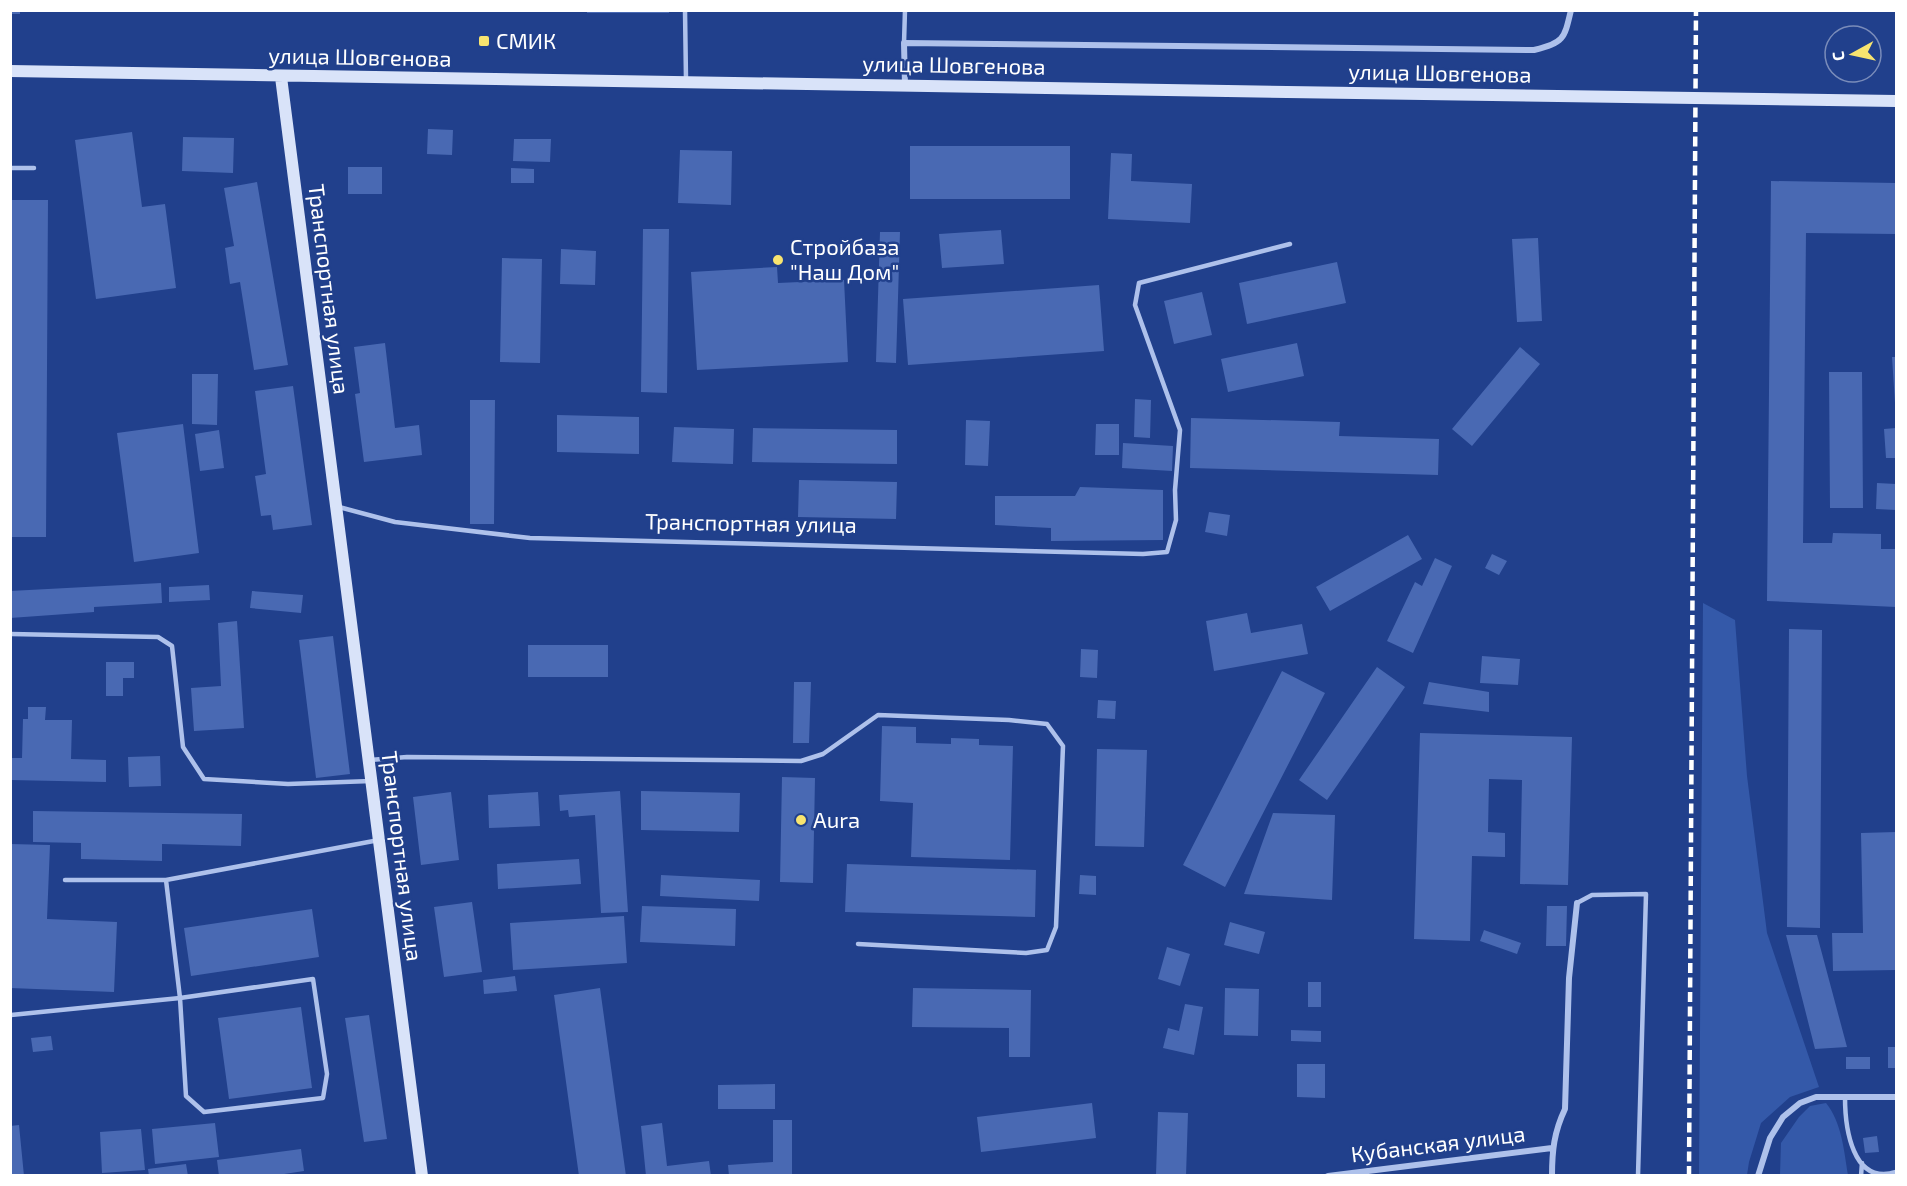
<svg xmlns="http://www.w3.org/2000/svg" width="1907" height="1186" font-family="'Exo 2',sans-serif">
	<rect width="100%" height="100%" fill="#21408c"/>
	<path fill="#3459a9" d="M1703 603 1735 620 1747 776 1767 933 1819 1087 1790 1097 1761 1123 1749 1162 1747 1175H1699Z
		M1826 1103C1842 1123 1844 1151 1848 1175H1780L1781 1143 1799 1117 1810 1106Z"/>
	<path fill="#4969b3" d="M10 10H20V14H10Z
		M587 10H669V13H587Z
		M428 129 453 130 452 155 427 154Z
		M132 132 142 207 165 204 176 288 96 299 75 140Z
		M183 137 234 138 233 173 182 171Z
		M514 139H551L550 162 513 161Z
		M910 146H1070V199H910Z
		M680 150 732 151 731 205 678 203Z
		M1111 153 1132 154 1131 181 1192 184 1190 223 1108 219Z
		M348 167H382V194H348Z
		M511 168 534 169V183H511Z
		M1771 181 1896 183V234L1806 233 1803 543H1832L1833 533 1881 534V549H1896V607L1767 601Z
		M257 182 288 365 254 370 240 282 230 284 225 248 234 246 224 188Z
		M10 200H48L46 537H10Z
		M643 229H669L667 393 641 392Z
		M1001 230 1004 264 942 268 939 234Z
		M880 232H900L896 363 876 362Z
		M1538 238 1542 321 1517 322 1512 239Z
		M561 249 596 251 595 285 560 284Z
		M502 258 542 259 540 363 500 362Z
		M1337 262 1346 303 1247 324 1239 283Z
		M777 267 778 283 844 280 848 362 697 370 691 272Z
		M1099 285 1104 351 908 365 903 299Z
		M1202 292 1212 335 1174 344 1164 301Z
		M385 343 395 428 419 425 422 455 364 462 355 394 360 393 354 347Z
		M1297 343 1304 376 1228 392 1221 359Z
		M1520 347 1540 364 1472 446 1452 429Z
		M1892 357H1896V403H1895Z
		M1829 372H1862L1863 508H1830Z
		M192 374H218L217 425 192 424Z
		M293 386 312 525 273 530 271 515 261 516 255 476 266 474 255 391Z
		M1135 399 1151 400 1150 438 1134 437Z
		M470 400H495L494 524H470Z
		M557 415 639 417V454L557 452Z
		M1191 418 1340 422 1339 436 1439 439 1438 475 1190 468Z
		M966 420 990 421 988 466 965 465Z
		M183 424 199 553 134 562 117 433Z
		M1096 424H1119V455H1095Z
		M674 427 734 429 733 464 672 462Z
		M753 428 897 430V464L752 462Z
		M1896 428V458H1886L1884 429Z
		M219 430 224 468 200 471 195 434Z
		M1123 443 1173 446 1172 471 1122 468Z
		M799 480 897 482 896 519 798 517Z
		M1877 483 1896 484V510L1876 509Z
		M1080 487 1163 490V540L1051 541V528L995 525V496H1075Z
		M1209 512 1230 515 1227 536 1205 532Z
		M1408 535 1422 559 1330 611 1316 587Z
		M1492 554 1507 561 1499 575 1485 568Z
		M1435 558 1452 566 1413 653 1387 641 1415 582 1422 586Z
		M161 583 162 603 94 607V612L10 618V591Z
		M209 585 210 600 169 602V587Z
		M252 591 303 595 301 613 250 608Z
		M1247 613 1251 633 1302 624 1308 654 1214 671 1206 621Z
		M237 621 244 728 194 731 191 688 221 686 218 623Z
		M1789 629 1822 630 1820 928 1787 927Z
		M333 636 350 774 316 778 299 640Z
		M528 645H608V677H528Z
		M1081 649 1098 650 1097 678 1080 677Z
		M1482 656 1520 659 1518 685 1480 683Z
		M106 662H134V678H123V696H106Z
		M1377 667 1405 687 1327 800 1299 780Z
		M1282 671 1325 693 1225 887 1183 865Z
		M794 682H811L809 743H793Z
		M1429 682 1489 692V712L1423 704Z
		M1098 700 1116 701 1115 719 1097 718Z
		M28 707H46L45 720H72L71 759 106 760V782L10 780V758H22L23 719H28Z
		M882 726 916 727V743L951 744V738L979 739V745L1013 746 1010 860 911 857 913 803 880 801Z
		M1420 733 1572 737 1568 885 1520 884 1522 780 1489 779 1488 832 1505 833V857L1472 856 1470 941 1414 939Z
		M1097 749 1147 750 1144 847 1095 846Z
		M160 756 161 786 129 787 128 757Z
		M782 777 815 778 813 883 780 882Z
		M620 791 628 912 601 913 595 815 569 817 568 810 560 811 559 795Z
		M641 791 740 793 739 832 641 830Z
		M451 792 459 860 421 865 413 797Z
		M538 792 540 826 489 828 488 795Z
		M33 811 242 814 241 846 162 844V861L81 859V843L33 842Z
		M1273 813 1335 815 1332 900 1244 894Z
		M1896 832V970L1833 971 1832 933H1863L1861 833Z
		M10 844 50 845 47 919 117 922 114 992 10 988Z
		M579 859 581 884 498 889 497 864Z
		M847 864 1036 870 1035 917 845 912Z
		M661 875 760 880 759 901 660 896Z
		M1080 875 1096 876V895L1079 894Z
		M472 902 482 972 444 977 434 907Z
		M642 906 736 909 735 946 640 942Z
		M1547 906H1567L1566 946H1546Z
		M312 909 319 957 191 976 184 928Z
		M624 916 627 963 513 970 510 923Z
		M1230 922 1265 932 1259 954 1224 945Z
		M1484 930 1521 943 1517 954 1480 941Z
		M1786 935H1817L1847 1047 1815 1049Z
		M1167 947 1190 954 1180 986 1158 979Z
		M515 976 517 991 484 994 483 980Z
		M1308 982H1321V1007H1308Z
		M600 988 626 1176H579L554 995Z
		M913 988 1031 990 1030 1057H1009V1028L912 1027Z
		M1225 988 1259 989 1258 1036 1224 1035Z
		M1185 1004 1203 1007 1194 1055 1163 1048 1168 1028 1179 1031Z
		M301 1007 312 1088 229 1099 218 1018Z
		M369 1015 387 1139 364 1142 345 1018Z
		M1291 1030 1321 1031V1042L1291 1041Z
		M51 1036 53 1050 33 1052 31 1038Z
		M1888 1047H1896V1068H1888Z
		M1846 1057H1870V1069H1846Z
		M1297 1064H1325V1098L1297 1097Z
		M775 1084V1109H718V1085Z
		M1092 1103 1096 1138 981 1152 977 1117Z
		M1158 1112 1188 1113 1186 1176 1156 1175Z
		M773 1120H792V1176H729L728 1165 773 1162Z
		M215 1123 219 1157 155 1164 152 1129Z
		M662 1123 667 1166 709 1161 711 1176H646L641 1126Z
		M19 1125 24 1176H10V1126Z
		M141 1129 145 1170 102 1173 100 1132Z
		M1877 1136 1879 1152 1865 1153 1863 1138Z
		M301 1149 304 1171 271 1176H219L217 1160Z
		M186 1164 188 1176H149L148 1169Z"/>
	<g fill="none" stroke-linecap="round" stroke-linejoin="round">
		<path stroke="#aec1eb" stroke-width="4.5" d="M685 10 686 80
			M904 43 905 10
			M10 168H34
			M339 507 395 522 530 538 1143 554 1167 552 1176 520 1175 490 1180 430 1135 305 1139 283 1290 244
			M11 634 158 637 172 646 183 747 204 779 288 784 371 781
			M370 760 407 757 801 761 823 754 878 715 1009 720 1047 724 1063 746 1056 927 1047 950 1026 953 858 944
			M65 880H166L379 840
			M1577 903 1592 895 1646 894 1638 1176
			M11 1015 180 998 313 979 327 1074 323 1098 204 1112 186 1096 180 998 166 880
			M1845 1097C1845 1127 1852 1186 1896 1172
			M1861 1176 1862 1163"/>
		<path stroke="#aec1eb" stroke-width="6" d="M905 86 904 43 1534 50C1564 42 1564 40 1571 10
			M1328 1176 1552 1148
			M1552 1176C1552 1151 1554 1132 1565 1109L1569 978 1577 903
			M1758 1176 1770 1138 1783 1117 1800 1103 1816 1097H1896"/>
		<path stroke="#d9e3f9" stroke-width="12" d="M10 71 1227 91
			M281 77 422 1176"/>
		<path stroke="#fff" stroke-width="4.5" stroke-dasharray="10 4.5" stroke-linecap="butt" d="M1689 1176 1696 10"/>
		<path stroke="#d9e3f9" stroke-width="12" d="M1227 91 1896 101"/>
	</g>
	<g fill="#f8e46f" stroke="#21408c" stroke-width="2">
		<rect x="478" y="35" width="12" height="12" rx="3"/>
		<circle cx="778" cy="260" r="6"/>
		<circle cx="801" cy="820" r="6"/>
	</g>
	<g text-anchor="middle" stroke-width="5" stroke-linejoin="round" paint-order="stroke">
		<g font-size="22" fill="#fff" stroke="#21408c" text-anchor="start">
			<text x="496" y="49">СМИК</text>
			<text x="790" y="255">Стройбаза<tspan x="790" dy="25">"Наш Дом"</tspan></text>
			<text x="813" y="828">Aura</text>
		</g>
		<g font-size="22" fill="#fff" stroke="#21408c">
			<text transform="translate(360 57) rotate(1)" y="8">улица Шовгенова</text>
			<text transform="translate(954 65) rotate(1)" y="8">улица Шовгенова</text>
			<text transform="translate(1440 73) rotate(1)" y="8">улица Шовгенова</text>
			<text transform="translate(329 289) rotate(83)" y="8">Транспортная улица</text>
			<text transform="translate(751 523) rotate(1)" y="8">Транспортная улица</text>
			<text transform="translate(402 856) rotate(83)" y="8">Транспортная улица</text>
			<text transform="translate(1438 1144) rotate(-7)" y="8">Кубанская улица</text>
		</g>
	</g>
	<rect width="1907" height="1186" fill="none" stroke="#ffffff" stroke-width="24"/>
	<g transform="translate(1853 54) rotate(262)"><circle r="28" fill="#21408c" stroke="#7a8cba" stroke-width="1.5"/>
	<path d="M0-4.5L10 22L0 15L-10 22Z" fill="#f8e46f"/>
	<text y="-9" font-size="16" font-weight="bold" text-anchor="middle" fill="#ffffff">С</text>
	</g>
</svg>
